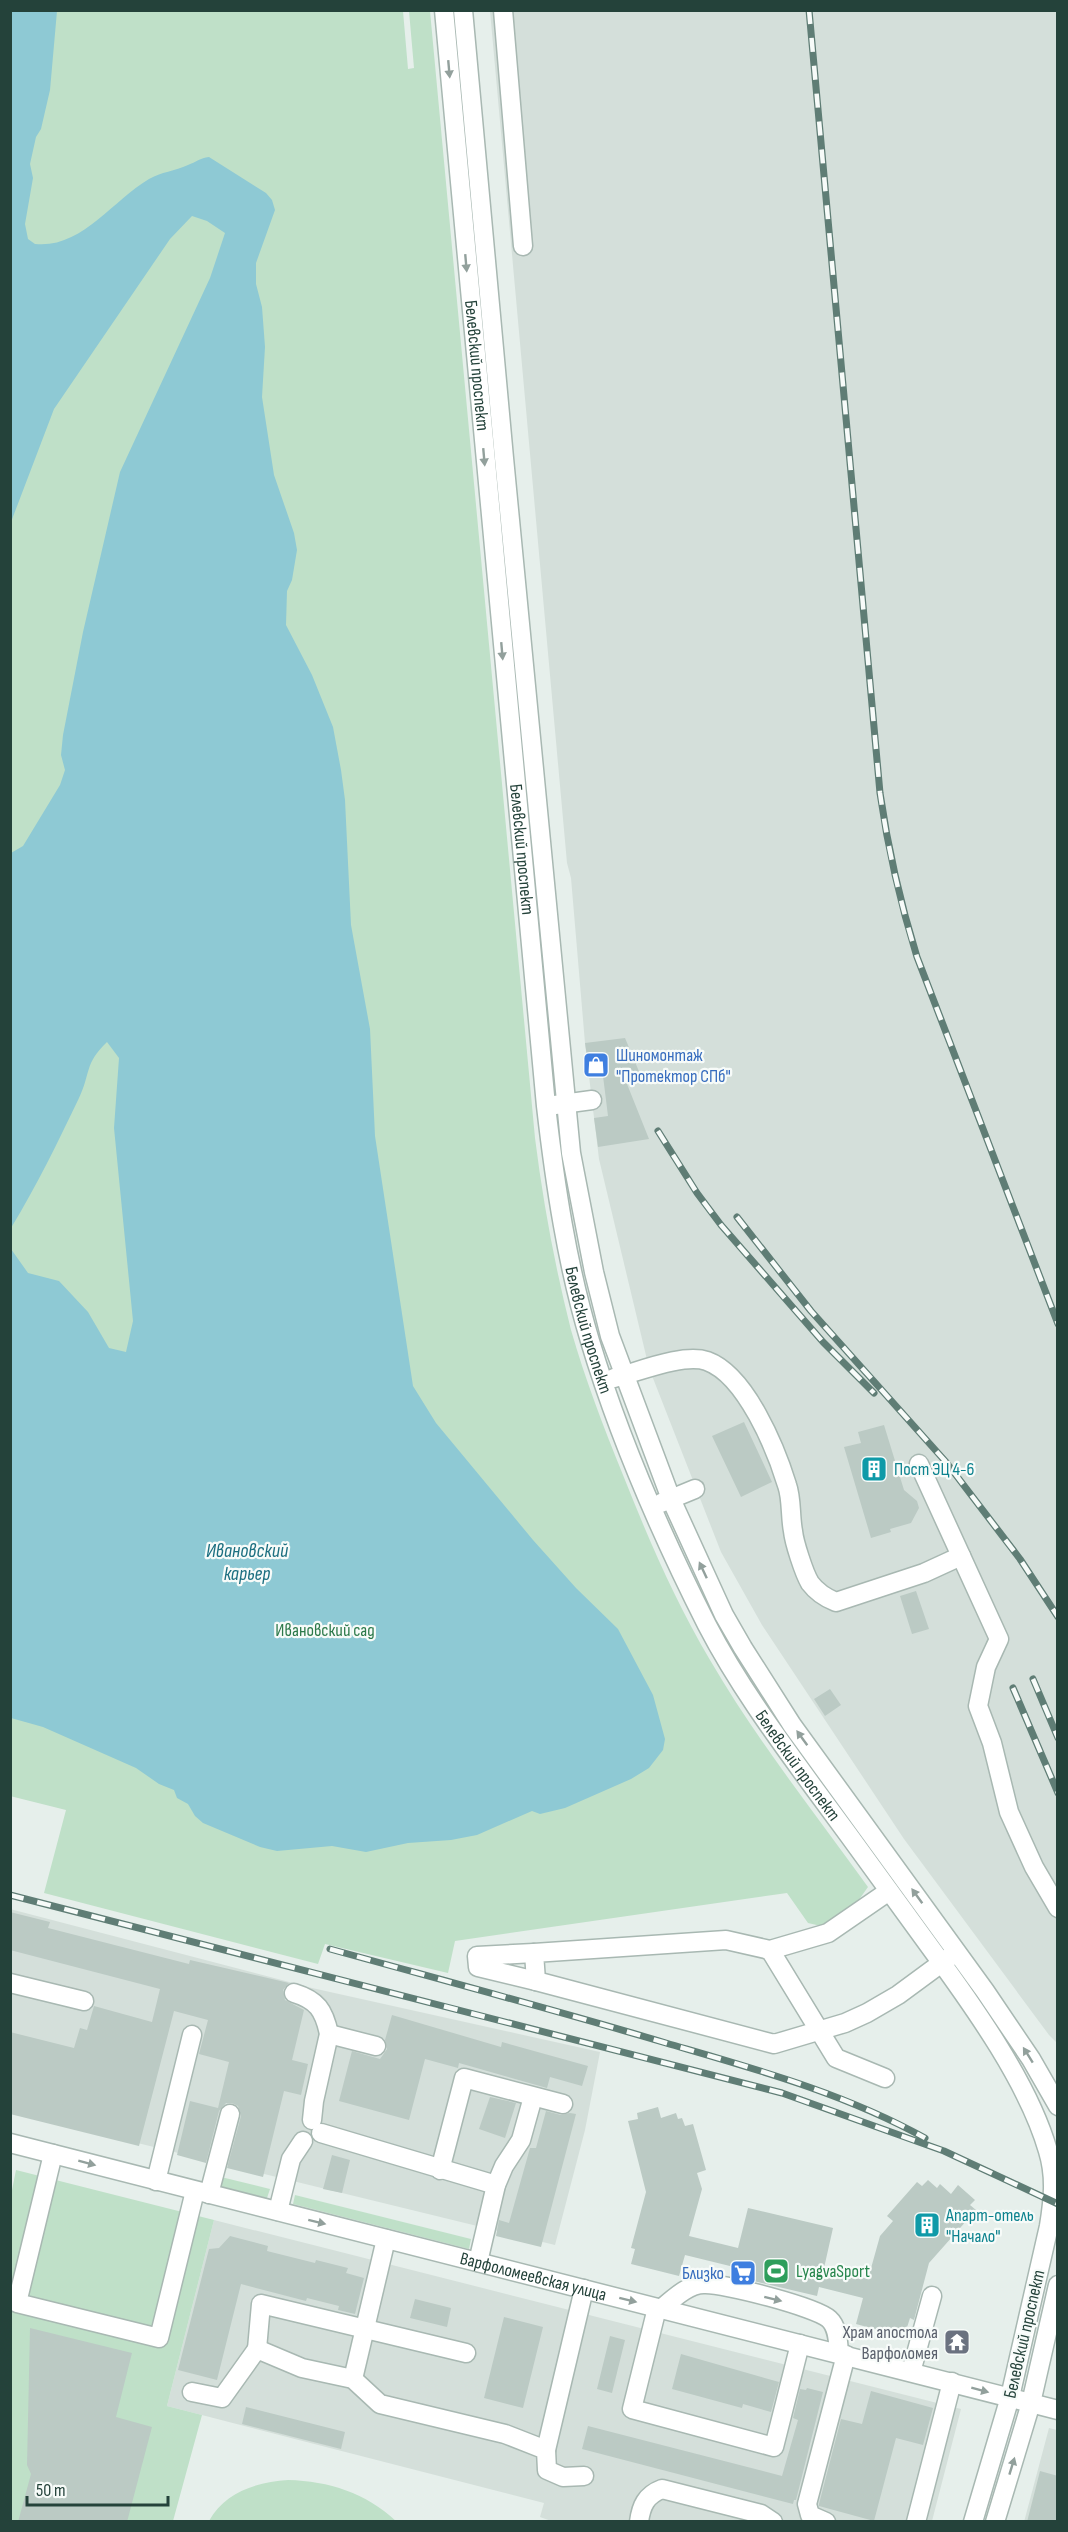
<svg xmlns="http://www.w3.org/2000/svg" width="1068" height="2532" font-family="'Sofia Sans Condensed',sans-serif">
	<rect width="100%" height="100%" fill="#e6efeb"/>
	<path fill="#d4dfda" d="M490 11H1057V2043L1049 2035 904 1839 762 1625 721 1552 649 1368 599 1159 585 1043 571 878 567 863Z
		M10 1909 312 1988 600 2052 585 2130 555 2245 11 2112Z
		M214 2220 961 2409 932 2521 554 2522 540 2517 544 2503 167 2406Z
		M1049 2428 1057 2430V2521L1024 2522Z"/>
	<path fill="#bfe0c8" d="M10 11H403L408 69 414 68 409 11H430L535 1138C543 1202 555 1267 571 1330 585 1379 604 1428 623 1475 648 1538 675 1601 710 1660 756 1739 814 1812 868 1887L858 1901 821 1926 808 1923 787 1893 455 1941 448 1973 325 1944 318 1964 44 1893 66 1810 10 1796Z
		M16 2170 214 2220 167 2406 202 2415 173 2521 11 2522 10 2200Z
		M221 2177 270 2189 267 2198 219 2186Z
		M295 2195 471 2239 469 2249 293 2204Z
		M288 2480C329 2481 366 2493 396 2521H209C225 2492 257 2482 288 2480Z"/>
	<path fill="#8ec9d4" d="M57 11 50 90 41 129 36 137 30 164 33 178 25 224 28 239 35 244C81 249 112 201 149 179 161 172 175 171 188 165 196 162 200 158 209 157L266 193 272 200 275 210 256 263V284L262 307 265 347 262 397 274 475 294 533 297 550 292 580 287 591 286 625 312 675 333 727 341 770 345 800 351 925 370 1029 375 1136 413 1386 436 1423 533 1540 576 1588 618 1629 653 1695 665 1739 663 1750 649 1768 631 1779 565 1808 540 1814 532 1811 477 1835 451 1840 408 1843 366 1852 332 1846 277 1851 260 1847 203 1823 195 1816 188 1804 177 1798 174 1790 159 1784 136 1768 43 1727 11 1718V1249L28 1273 59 1281 88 1312 109 1348 126 1352 133 1321 114 1128 119 1058 107 1042C84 1064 91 1073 79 1098 58 1142 36 1187 11 1228V853L23 846 60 785 65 770 61 755 63 735 83 632 120 472 210 278 225 233 207 221 192 216 170 239 54 409 11 522V11Z"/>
	<path fill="#bbcac4" d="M625 1038 643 1081 627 1084 649 1139 598 1147 594 1118 608 1116 602 1068 589 1070 585 1043Z
		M744 1422 772 1482 741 1497 712 1436Z
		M884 1425 904 1490 917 1501 919 1508 911 1523 890 1529 891 1532 871 1538 844 1447 861 1443 858 1432Z
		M916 1591 929 1629 912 1634 900 1596Z
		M830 1689 841 1705 825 1716 814 1699Z
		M10 1912 50 1922 48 1928 189 1964 190 1960 289 1983 283 1990 285 2000 304 2010 292 2060 308 2064 301 2095 284 2091 263 2177 227 2168 241 2116 238 2106 232 2103H226L219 2111 206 2163 177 2155 190 2101 218 2108 229 2062 199 2054 208 2020 174 2011 139 2146 10 2114V2032L74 2048 80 2028 87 2030 94 2006 152 2022 160 1989 10 1950Z
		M392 2015 501 2047 502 2042 588 2066 582 2086 550 2077 547 2088 459 2063 458 2068 425 2059 409 2120 339 2101 352 2051 380 2059 387 2049 385 2040Z
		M490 2097 516 2103 505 2138 479 2129Z
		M658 2107 661 2118 676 2113 678 2119 682 2118 685 2126 693 2124 706 2170 697 2173 702 2189 689 2236 738 2248 748 2208 833 2228 824 2268 868 2279 880 2236 893 2221 887 2216 917 2182 922 2186 928 2180 937 2188 940 2184 951 2194 958 2185 975 2200 970 2205 976 2210 929 2263 914 2320 910 2318 904 2337 856 2324 863 2298 819 2287 817 2296 732 2276 734 2267 685 2255 679 2276 631 2264 635 2249 631 2248 646 2192 628 2121 638 2119 637 2113Z
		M546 2111 561 2115 570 2113 576 2114 541 2247 496 2236 499 2220 509 2223 530 2148H536Z
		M332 2155 350 2160 342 2193 323 2189Z
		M230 2236 268 2246 267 2251 315 2263 316 2260 348 2268 346 2273 364 2278 355 2314 338 2310 339 2306 307 2298 306 2301 241 2284 217 2380 178 2370 209 2249 219 2248Z
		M415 2299 451 2308 447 2327 410 2318Z
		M504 2317 543 2327 523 2408 484 2398Z
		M30 2328 132 2353 116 2417 152 2427 127 2522H18L31 2474 27 2465Z
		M610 2336 625 2340 612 2393 597 2389Z
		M681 2354 779 2382 771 2412 743 2404 742 2408 672 2389Z
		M807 2388 823 2392 796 2500H794L793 2504 582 2449 588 2426 782 2476 798 2420 793 2418 800 2389 806 2390Z
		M871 2391 933 2408 923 2445 896 2438 874 2521 819 2506V2504L841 2419 862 2424Z
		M246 2407 345 2432 341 2449 242 2424Z
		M1040 2471 1058 2476V2522H1027Z"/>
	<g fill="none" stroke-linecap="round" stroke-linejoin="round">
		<defs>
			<g id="minor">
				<path id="s1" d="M444 10 546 1106C555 1184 567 1265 590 1341 619 1438 661 1534 707 1625 737 1683 776 1736 814 1788 854 1842 893 1896 933 1951 974 2007 1029 2084 1048 2151 1056 2177 1053 2201 1049 2226L1010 2397 973 2522"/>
				<path d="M463 10 504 458 571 1153 594 1272 610 1336 671 1499 724 1615 743 1648 792 1725 985 1991 1031 2059 1058 2106"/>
				<path d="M503 10 523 246"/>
				<path d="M555 1105 592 1100"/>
				<path d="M614 1378C638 1372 683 1353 707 1361 746 1375 776 1449 787 1485 792 1499 790 1516 793 1531 794 1542 804 1573 810 1583 816 1591 826 1598 836 1602L924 1573 961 1556"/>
				<path d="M919 1464 999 1639 986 1667 978 1706 992 1743 1009 1812 1034 1867 1058 1908"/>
				<path d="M661 1503 695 1489"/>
				<path d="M889 1891 828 1933 770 1950 726 1940 534 1953 536 1981 774 2044 845 2023 867 2013 898 1995 951 1956"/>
				<path d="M770 1950 836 2058 885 2078"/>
				<path d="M534 1953 477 1956 478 1967 536 1981"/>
				<path d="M10 1983 84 2001"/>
				<path d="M294 1993C317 2000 324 2010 329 2034L314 2101 312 2120"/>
				<path d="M329 2034 376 2046"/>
				<path d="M321 2133 496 2185"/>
				<path id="s2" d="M10 2143 1058 2410"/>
				<path d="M53 2154 17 2303 159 2338 195 2191"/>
				<path d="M440 2170 464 2078 563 2104"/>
				<path d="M156 2181 192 2035"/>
				<path d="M209 2194 230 2114"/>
				<path d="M278 2211 291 2159 303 2141"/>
				<path d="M478 2262 496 2185 504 2166 521 2140 533 2097"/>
				<path d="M657 2308 632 2409 774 2447 800 2344"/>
				<path d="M661 2309C673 2299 688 2284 704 2284 723 2283 816 2307 829 2319 838 2327 838 2342 839 2353"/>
				<path d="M257 2349 261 2304 466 2353"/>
				<path d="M911 2372 932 2296"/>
				<path d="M353 2379 386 2239"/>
				<path d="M192 2392 222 2398 257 2349 302 2368 353 2379 380 2404 505 2434 546 2450 547 2470 563 2477 584 2476"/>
				<path d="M546 2450 584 2289"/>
				<path d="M639 2522C641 2506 646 2495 662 2489L761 2514 773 2522"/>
				<path d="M826 2522 810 2515 807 2504 846 2355"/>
				<path d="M916 2522 952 2382"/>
				<path d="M995 2522 1031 2403 1058 2285"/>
			</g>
		</defs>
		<use href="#minor" stroke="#a8b8b2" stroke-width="21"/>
		<use href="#minor" stroke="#fff" stroke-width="18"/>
		<defs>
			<path id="rail" d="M809 10 880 793C888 849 900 902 917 957L1058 1324
				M658 1131 697 1193 721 1225 823 1342 874 1393
				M737 1217 811 1311 946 1462 1020 1559 1058 1617
				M1033 1679 1058 1738
				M1013 1688 1058 1793
				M10 1895 782 2093 944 2151 1058 2204
				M330 1949C442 1980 555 2010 666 2043 755 2069 844 2093 925 2138"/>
		</defs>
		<use href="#rail" stroke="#5f7d75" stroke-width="7"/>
		<use href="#rail" stroke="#f7fbf9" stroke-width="4.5" stroke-dasharray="14" stroke-linecap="butt"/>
	</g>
	<defs><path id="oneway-solid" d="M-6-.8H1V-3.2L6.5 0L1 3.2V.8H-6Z" transform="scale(1.5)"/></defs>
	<g fill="#92a09c">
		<use href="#oneway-solid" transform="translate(449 69) rotate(85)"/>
		<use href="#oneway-solid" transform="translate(466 263) rotate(85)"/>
		<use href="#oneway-solid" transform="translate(484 457) rotate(85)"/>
		<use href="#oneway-solid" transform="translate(502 651) rotate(85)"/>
		<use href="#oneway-solid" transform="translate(703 1570) rotate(-115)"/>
		<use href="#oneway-solid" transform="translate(802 1738) rotate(-126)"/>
		<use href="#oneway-solid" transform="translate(917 1896) rotate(-126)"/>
		<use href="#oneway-solid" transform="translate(1028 2055) rotate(-122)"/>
		<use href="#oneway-solid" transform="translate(87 2163) rotate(15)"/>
		<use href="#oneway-solid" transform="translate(317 2222) rotate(14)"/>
		<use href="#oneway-solid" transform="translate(773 2299) rotate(14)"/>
		<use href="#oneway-solid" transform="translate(628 2300) rotate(14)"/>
		<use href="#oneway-solid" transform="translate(980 2390) rotate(15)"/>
		<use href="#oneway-solid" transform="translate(1012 2466) rotate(-73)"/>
	</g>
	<defs>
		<symbol id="shop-square" viewBox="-11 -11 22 22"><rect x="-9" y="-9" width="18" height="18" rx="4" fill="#3f7fe0" stroke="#f7fbf9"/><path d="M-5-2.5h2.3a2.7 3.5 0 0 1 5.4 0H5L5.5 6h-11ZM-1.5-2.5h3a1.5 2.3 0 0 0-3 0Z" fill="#fff"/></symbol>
		<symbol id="building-square" viewBox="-11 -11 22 22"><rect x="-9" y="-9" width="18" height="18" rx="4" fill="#0f9aa8" stroke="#f7fbf9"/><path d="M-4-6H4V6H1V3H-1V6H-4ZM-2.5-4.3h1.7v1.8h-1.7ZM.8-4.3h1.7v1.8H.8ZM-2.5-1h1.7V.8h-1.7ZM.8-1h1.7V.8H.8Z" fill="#fff"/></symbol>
		<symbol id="stadium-square" viewBox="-11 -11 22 22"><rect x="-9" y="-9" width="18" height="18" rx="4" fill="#2e9e5b" stroke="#f7fbf9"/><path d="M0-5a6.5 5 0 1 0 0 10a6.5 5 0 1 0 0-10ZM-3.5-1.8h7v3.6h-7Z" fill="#fff"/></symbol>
		<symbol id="supermarket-square" viewBox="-11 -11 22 22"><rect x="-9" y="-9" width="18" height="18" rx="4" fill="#3f7fe0" stroke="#f7fbf9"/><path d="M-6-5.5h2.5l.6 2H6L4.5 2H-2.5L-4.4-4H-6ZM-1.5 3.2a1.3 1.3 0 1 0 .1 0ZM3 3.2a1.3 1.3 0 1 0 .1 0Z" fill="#fff"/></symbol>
		<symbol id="temple-square" viewBox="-11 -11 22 22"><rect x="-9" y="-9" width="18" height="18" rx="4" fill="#6b7280" stroke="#f7fbf9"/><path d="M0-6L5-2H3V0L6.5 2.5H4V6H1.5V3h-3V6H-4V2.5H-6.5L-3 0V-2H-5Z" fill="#fff"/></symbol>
	</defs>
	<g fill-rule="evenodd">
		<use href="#shop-square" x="581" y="1050" width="30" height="30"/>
		<use href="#building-square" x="859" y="1454" width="30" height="30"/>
		<use href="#building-square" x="912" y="2210" width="30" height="30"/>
		<use href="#stadium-square" x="761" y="2256" width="30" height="30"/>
		<use href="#supermarket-square" x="728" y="2258" width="30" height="30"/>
		<use href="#temple-square" x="942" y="2327" width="30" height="30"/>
	</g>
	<g text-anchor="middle" stroke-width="4.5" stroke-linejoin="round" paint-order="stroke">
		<g font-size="18" fill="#24423a" stroke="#f7fbf9">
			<text dy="6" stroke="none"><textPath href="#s1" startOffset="357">Белевский проспект</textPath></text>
			<text dy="6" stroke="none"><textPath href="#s1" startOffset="843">Белевский проспект</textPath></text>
			<text dy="6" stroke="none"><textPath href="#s1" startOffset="1329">Белевский проспект</textPath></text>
			<text dy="6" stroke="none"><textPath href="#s1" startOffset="1815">Белевский проспект</textPath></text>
			<text dy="6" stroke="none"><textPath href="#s2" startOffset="540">Варфоломеевская улица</textPath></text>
			<text transform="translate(1024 2334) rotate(-77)" y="6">Белевский проспект</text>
		</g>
		<g font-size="18" fill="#366cbe" stroke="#f7fbf9" text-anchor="start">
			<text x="616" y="1061">Шиномонтаж<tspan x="616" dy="21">"Протектор СПб"</tspan></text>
			<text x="724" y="2279" text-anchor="end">Близко</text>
		</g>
		<g font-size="18" fill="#0d838f" stroke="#f7fbf9" text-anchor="start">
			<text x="894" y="1475">Пост ЭЦ 4-6</text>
			<text x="946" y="2221">Апарт-отель<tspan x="946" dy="21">"Начало"</tspan></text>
		</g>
		<g font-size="18" fill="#2d7a4b" stroke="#f7fbf9">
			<text x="325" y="1636">Ивановский сад</text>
		</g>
		<g font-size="18" fill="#27864d" stroke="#f7fbf9" text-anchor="start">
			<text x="796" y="2277">LyagvaSport</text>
		</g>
		<g font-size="18" fill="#5b616d" stroke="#f7fbf9" text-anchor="end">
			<text x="938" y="2338">Храм апостола<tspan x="938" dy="21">Варфоломея</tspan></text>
		</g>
		<g font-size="20" font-style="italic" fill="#1c6f80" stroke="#f7fbf9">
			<text x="247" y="1557">Ивановский<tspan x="247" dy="23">карьер</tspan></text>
		</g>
	</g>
	<rect width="1068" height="2532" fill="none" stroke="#24423a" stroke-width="24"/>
	<path d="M27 2496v9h141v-9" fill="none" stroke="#24423a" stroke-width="3"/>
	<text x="36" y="2496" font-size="18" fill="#24423a" stroke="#f7fbf9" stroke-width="4.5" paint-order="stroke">50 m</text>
</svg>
